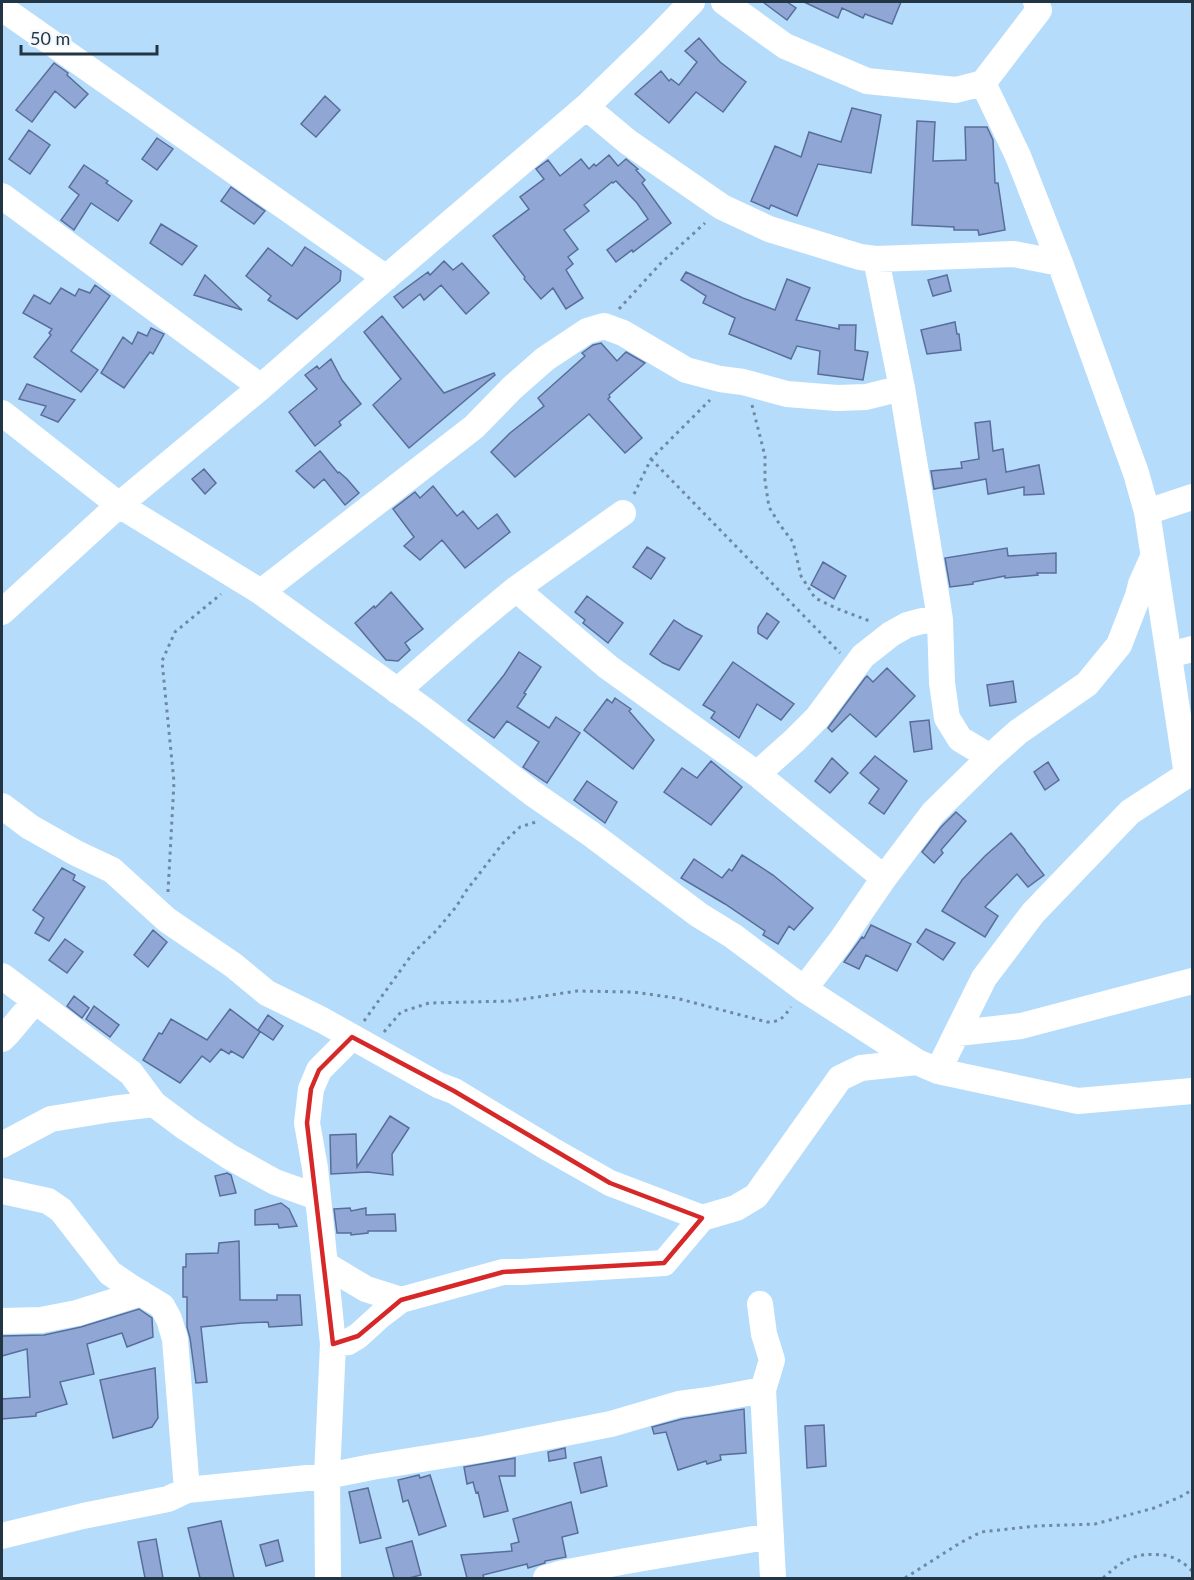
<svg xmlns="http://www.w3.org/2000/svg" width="1194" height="1580" font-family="Lato,sans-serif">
	<rect width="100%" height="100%" fill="#b6dcfb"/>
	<path fill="#90a7d6" stroke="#586e9a" stroke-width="1.5" d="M763 2H787L796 8 787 20Z
		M804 2H901L892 24 865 14 863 18 842 8 838 18Z
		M699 38 720 62 746 82 723 112 696 92 669 123 635 94 661 71 669 81 671 79 679 85 697 62 685 51Z
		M54 63 68 73 67 75 88 94 75 108 55 91 32 122 16 110Z
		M325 96 340 110 316 137 301 124Z
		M852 108 881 115 871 173 818 164 797 216 771 205 769 209 751 201 775 146 801 157 809 132 841 142Z
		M917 121 935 122 933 161 966 160 965 127H987L993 140 995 183H998L1005 230 979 235 978 230H954V227L912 225Z
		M29 130 50 145 30 174 9 159Z
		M157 138 173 149 157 170 142 159Z
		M609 155 618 166 626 159 638 169 636 170 645 180 642 183 671 223 633 252 632 250 616 262 607 250 648 219 637 203 616 181 613 183 612 182 584 205 589 211 564 230 578 249 568 257 573 264 566 270 583 298 566 309 553 288 541 299 524 279 525 277 493 236 529 209 520 197 544 179 536 169 548 160 560 176 581 159 589 169 594 164 596 166Z
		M84 165 108 181 106 183 132 201 118 221 91 203 74 230 61 220 79 195 69 187Z
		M231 187 265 211 254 224 221 201Z
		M161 224 197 246 182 265 150 243Z
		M305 247 341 271 340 281 297 319 268 300 271 296 246 276 268 248 292 266Z
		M444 261 453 270 462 263 489 293 466 314 441 285 424 300 420 294 403 308 394 297 428 272 430 275Z
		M686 272 743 298 775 310 787 279 810 288 796 320 839 329V325H856L855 350 868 352 863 380 818 374 820 351 797 346 791 359 729 334 735 318 703 303 706 296 681 280Z
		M205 275 242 310 194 295Z
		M947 275 951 291 933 296 928 280Z
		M95 285 110 296 71 351 98 370 81 392 34 357 51 335 49 333 52 329 23 313 34 295 50 304 61 288 75 296 79 289 90 293Z
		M382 316 444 393 494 373 495 375 409 448 373 405 401 379 364 332Z
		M955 322 957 334H959L961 350 927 354 921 330Z
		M151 328 164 334 153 354 150 352 124 388 101 373 123 337 132 344 138 332 147 336Z
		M601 343 617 361 626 352 645 363 609 395 610 397 608 399 642 438 625 453 589 414 515 477 491 452 510 433 544 406 538 398 585 356 582 353 593 345Z
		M331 359 342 380 361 404 339 422 341 425 315 446 289 412 317 389 305 375 317 366 319 369Z
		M27 384 75 400 58 422 41 415 46 406 19 399Z
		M990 421 993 451 1003 449 1006 472 1039 465 1044 494 1024 495V487L988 494 986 479 934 489 931 471 962 468 961 462 979 459 975 423Z
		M320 451 338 473 339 472 347 479 359 493 345 505 324 479 314 488 296 471Z
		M204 469 216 483 205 494 192 479Z
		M433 486 457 516 463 511 478 529 497 514 510 532 465 568 442 540 420 560 404 546 414 537 393 509 415 492 420 498Z
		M647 547 665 558 651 579 633 567Z
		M1007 548 1008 556 1056 553V573H1037L1038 575 1005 578V576L973 582V584L950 587 945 558Z
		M823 562 846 576 834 599 811 585Z
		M391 592 423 629 405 643 410 650 398 661 386 660 355 623 374 606 375 608Z
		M587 596 623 623 608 643 583 623 585 620 575 612Z
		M767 613 779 622 767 639 758 633V627Z
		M674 620 686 628 702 636 679 670 663 663 650 654Z
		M519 652 541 667 524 693 526 694 517 707 549 728 556 717 580 733 547 783 523 767 539 742 507 721 494 738 468 720 504 675Z
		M733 662 794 704 781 720 757 704 739 738 711 718 715 712 703 705Z
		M887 668 915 696 876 737 850 714 832 732 828 728 865 678 867 676 873 682Z
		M1013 681 1016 702 990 706 987 685Z
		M615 698 631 709 629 711 654 740 633 769 584 730 607 699 612 703Z
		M929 720 932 749 914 752 910 722Z
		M875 756 907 781 884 814 869 803 879 789 860 773Z
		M832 758 848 773 830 793 815 781Z
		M711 761 742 787 711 825 664 792 682 768 697 778Z
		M1048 762 1059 780 1045 790 1034 772Z
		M587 781 617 802 605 823 574 800Z
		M956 812 966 821 941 850 943 853 934 863 922 852 941 827Z
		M1011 833 1025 850V851L1044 875 1028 887 1017 874 985 907 998 916 985 937 942 911 962 880 985 856Z
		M742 855 773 875 813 908 794 930 789 926 778 944 763 935 765 931 725 904 681 878 694 859 722 878 729 869 732 871Z
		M62 868 75 875 73 880 85 887 49 941 35 933 44 918 33 910Z
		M871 925 911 944 897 971 866 955 859 969 844 962 862 937 864 938Z
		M926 929 955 943 943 960 917 942Z
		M153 930 167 942 148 967 134 955Z
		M65 939 83 952 67 973 49 960Z
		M74 996 89 1008 82 1018 67 1006Z
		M94 1006 119 1025 110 1037 86 1019Z
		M230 1009 260 1032 243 1058 231 1051 229 1054 221 1049 210 1062 202 1056 180 1083 143 1060 159 1033 162 1034 171 1019 207 1040Z
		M268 1015 283 1026 273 1040 258 1030Z
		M390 1116 409 1128 392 1154 393 1175 368 1172 331 1174 330 1135 356 1134 357 1167Z
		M227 1173 231 1175 236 1193 220 1196 215 1176Z
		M281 1203 289 1209 297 1226 279 1228 278 1224 255 1225V1210Z
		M350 1208 351 1211 366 1208V1215L395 1214 396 1231H368V1233L351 1235V1233H337L334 1209Z
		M239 1241 240 1300H277V1295H300L302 1325 269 1327 268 1322 242 1323 201 1327 207 1382 196 1383 190 1338 187 1327V1297H183V1267H186V1254L218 1253 219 1243Z
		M139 1309 152 1318 153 1337 127 1347 122 1333 87 1344 94 1374 60 1382 67 1404 36 1413V1416L2 1419V1399L30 1397 27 1349 2 1356V1336L44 1335 81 1327Z
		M155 1368 158 1418 152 1427 113 1438 100 1380Z
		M744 1409 746 1453 720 1455 721 1460 707 1464 706 1461 678 1470 666 1432 654 1434 652 1427 682 1419Z
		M824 1425 826 1466 807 1468 805 1426Z
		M565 1448 566 1458 549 1461 548 1452Z
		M601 1457 607 1486 581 1493 574 1463Z
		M515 1458V1476H499L508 1511 484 1517 478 1492 476 1493 473 1482 467 1484 464 1467Z
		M419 1475 420 1478 430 1475 446 1526 419 1535 408 1500 403 1502 398 1480Z
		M368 1488 381 1538 360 1543 349 1492Z
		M571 1502 578 1533 562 1537 566 1557 545 1561V1563L528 1568 527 1564 483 1575 484 1578H467L461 1555 512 1551 511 1544 519 1542 513 1519Z
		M221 1521 234 1578H200L188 1528Z
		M156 1539 163 1578H145L138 1542Z
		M278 1540 283 1561 266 1566 260 1545Z
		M412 1541 421 1575 409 1578H394L386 1548Z"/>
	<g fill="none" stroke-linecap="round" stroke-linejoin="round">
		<path stroke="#6e8aa2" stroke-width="3" stroke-dasharray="3 4.5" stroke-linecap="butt" d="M619 309 661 263 705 223
			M752 405 765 456V481L769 507 780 525 793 542 801 576 815 598 838 609 867 620 873 621
			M651 459 840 653
			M634 494 651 459 710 400
			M168 892 174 782 162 661 175 632 221 594
			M364 1021 413 953 436 931 456 907 466 891 503 843 520 827 536 822
			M384 1032 401 1012 429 1003 511 1001 577 991 633 992 676 998 767 1022C780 1022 783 1018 791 1007
			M905 1578 960 1543 981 1532 1036 1526 1095 1524 1154 1508 1180 1497 1192 1490
			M1103 1578C1123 1560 1135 1552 1163 1555 1169 1556 1176 1558 1181 1562 1185 1564 1189 1568 1192 1571"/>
		<path stroke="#fff" stroke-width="26" d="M724 2 785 46 867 81 956 90 983 83 1039 10 1036 2
			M2 8 386 278
			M586 107 628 142 722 207 769 229 860 257 876 259 1014 254 1060 263
			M2 196 261 387
			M876 259 902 388 937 600 940 620 942 683 947 718 960 739 990 757
			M2 413 119 505 261 592 427 712 532 793 591 834 699 915 733 936 804 989 917 1062 938 1071 1078 1101 1192 1091
			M1147 512 1192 497
			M516 589 608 667 757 774 884 878
			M261 592 474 427 512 388 545 359 587 331 604 326 623 333 686 370 720 379 743 382 787 394 837 398 866 397 902 388
			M2 612 119 505 261 387 367 294 586 107 653 42 692 2
			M1169 655 1192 649
			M397 691 469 628 516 589 623 513
			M757 774 794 741 817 718 863 656 891 634 907 625 922 621 940 620
			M2 806 30 827 76 853 112 870 167 920 233 965 267 993 322 1020 438 1085 454 1091 550 1149 610 1183 702 1218
			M2 976 131 1073 154 1104 186 1128 230 1157 275 1182 317 1197
			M804 989 840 942 884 878 933 813 990 757 1018 732 1087 684 1119 645 1138 596 1141 584 1153 557
			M958 1033 1021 1026 1192 981
			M2 1039 9 1032 35 1001
			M938 1071 984 978 1033 913 1130 812 1187 775 1147 512 1136 473 1060 263 1018 156 983 83
			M2 1145 51 1119 112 1109 154 1104
			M2 1191 48 1201 61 1210 110 1273 129 1286 162 1306 169 1319 175 1339 187 1490
			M326 1265 366 1289 401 1300
			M760 1304 764 1334 772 1360 763 1390 773 1578
			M2 1321 41 1320 77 1313 141 1293
			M333 1344 348 1342 358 1336 380 1316 401 1300 503 1272H521L664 1263 702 1218 736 1208 756 1196 840 1078 861 1068 917 1062
			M2 1536 83 1516 168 1499 187 1490 327 1476 372 1467 484 1449 611 1424 679 1404 709 1400 763 1390
			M328 1578 327 1476 333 1344 315 1168 307 1123 311 1089 319 1070 352 1037
			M546 1578 563 1573 626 1561 771 1536"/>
	</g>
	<path fill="none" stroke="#d62828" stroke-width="4.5" stroke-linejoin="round" d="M352 1037 454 1091 610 1183 702 1218 664 1263 503 1272 401 1300 358 1336 333 1344 307 1123 311 1089 319 1070Z"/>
	<rect width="1194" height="1580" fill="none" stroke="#223544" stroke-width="6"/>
	<path d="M21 45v9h136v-9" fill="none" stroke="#223544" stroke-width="3"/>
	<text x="30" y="45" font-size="18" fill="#223544" stroke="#f3f8fc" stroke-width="4.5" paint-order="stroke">50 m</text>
</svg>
